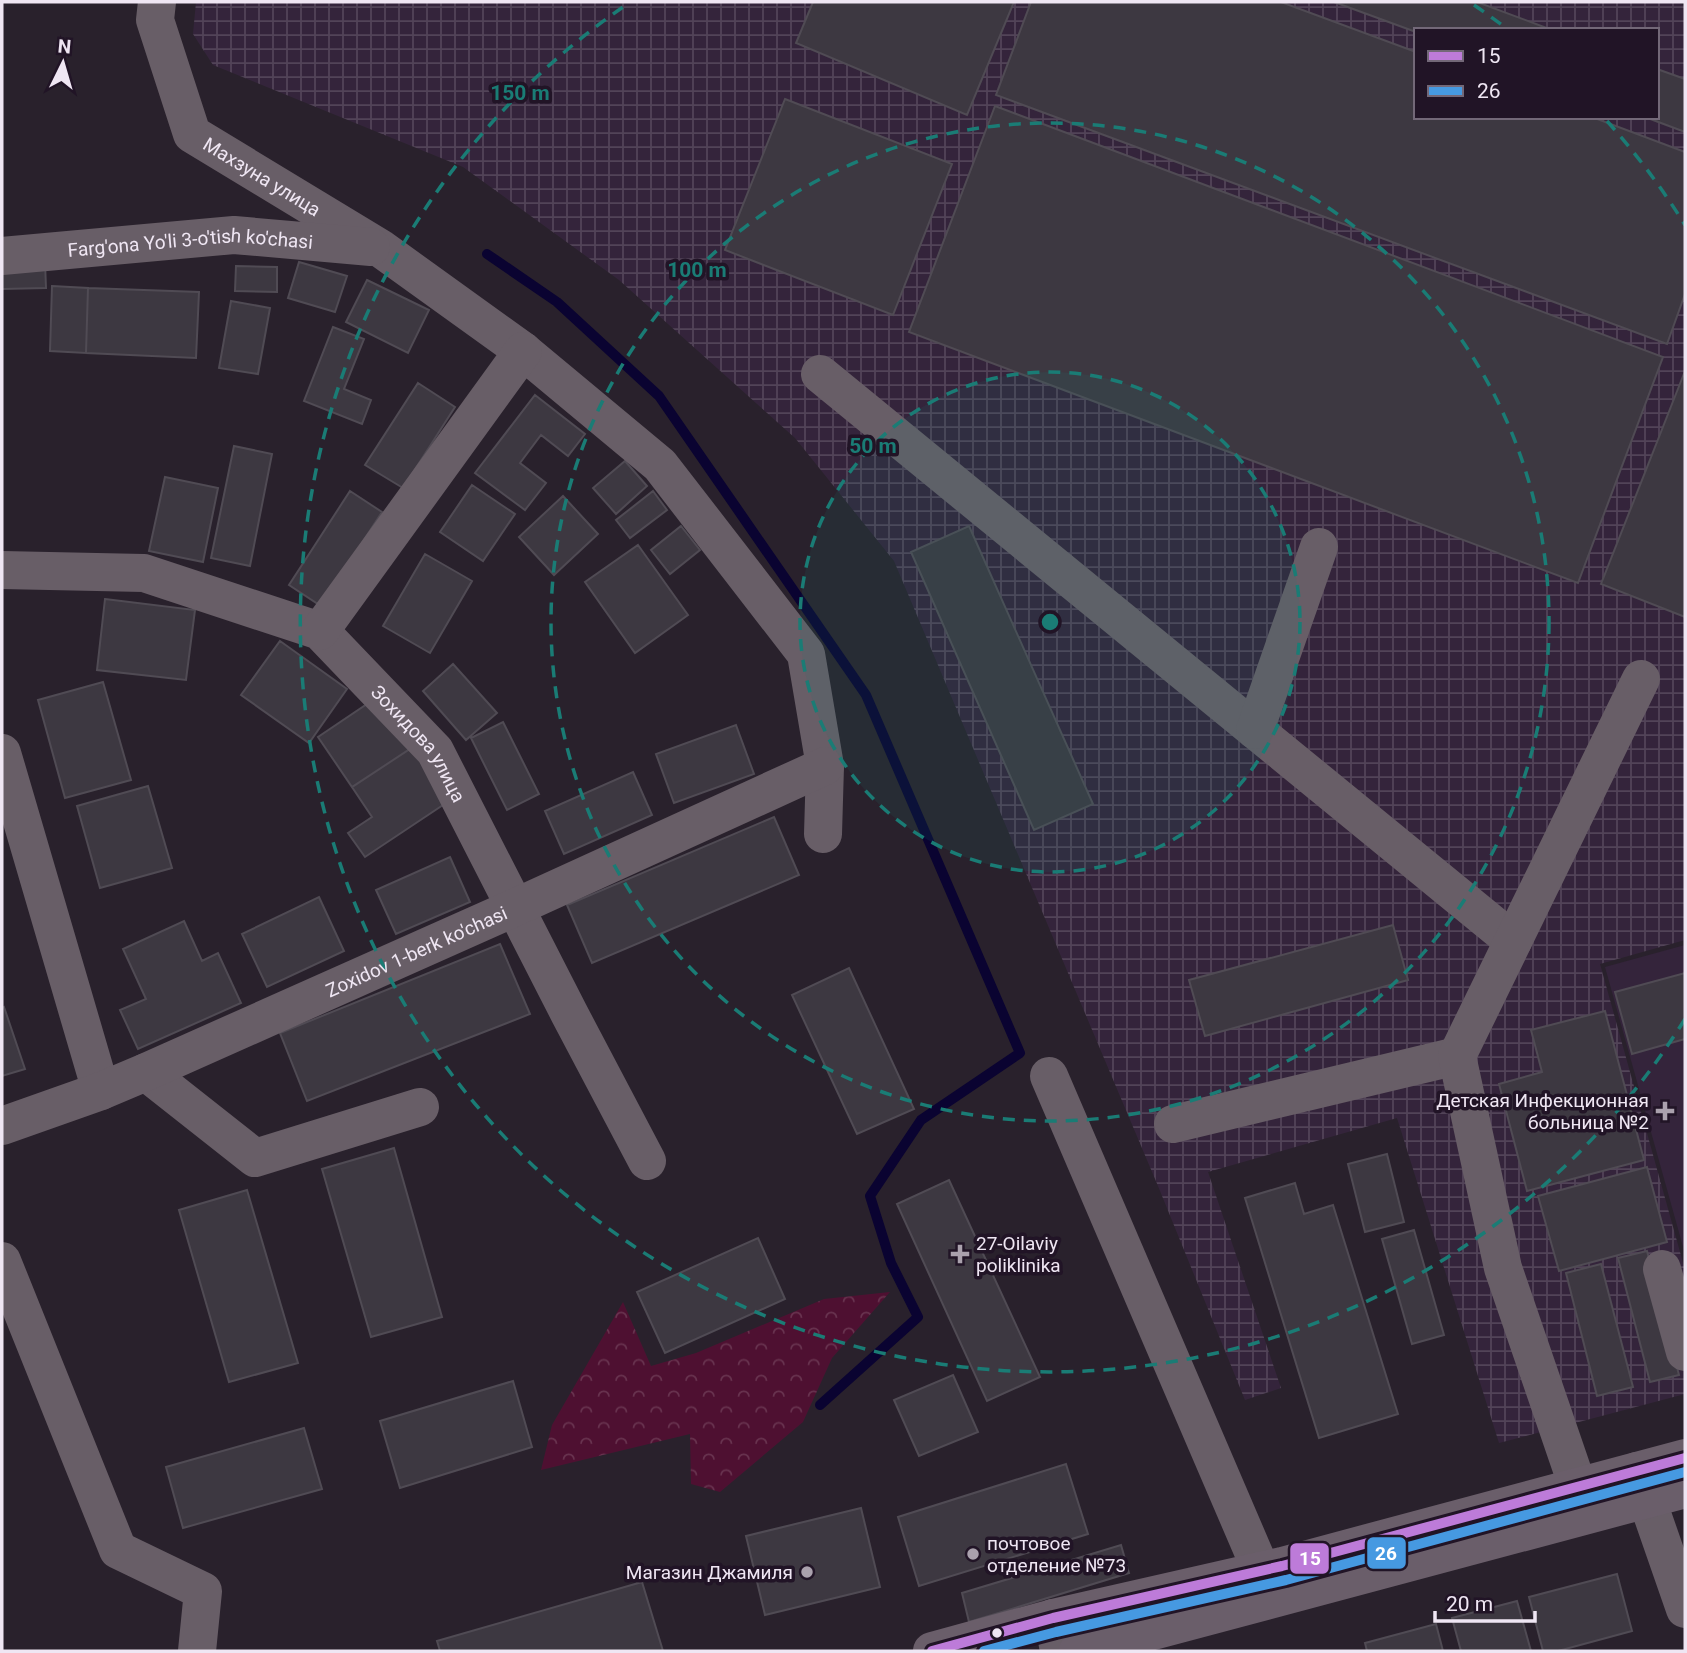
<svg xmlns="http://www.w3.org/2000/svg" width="1687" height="1653" font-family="Roboto,sans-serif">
	<defs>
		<pattern id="industrial-grid" width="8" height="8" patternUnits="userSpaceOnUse" patternTransform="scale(1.75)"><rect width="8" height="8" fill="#34243b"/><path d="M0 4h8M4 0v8" fill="none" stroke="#524458"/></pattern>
		<pattern id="forest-crowns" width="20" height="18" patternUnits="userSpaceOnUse" patternTransform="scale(1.75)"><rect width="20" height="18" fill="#4e1031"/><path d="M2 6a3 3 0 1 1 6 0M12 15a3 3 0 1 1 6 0" fill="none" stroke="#68334f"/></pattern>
	</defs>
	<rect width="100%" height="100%" fill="#29212c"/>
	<path fill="#34243b" d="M1685 945V1254L1605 967Z"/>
	<path fill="url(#industrial-grid)" fill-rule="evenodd" d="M196 2H1678L1685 6V940L1600 964 1685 1270V1394L1499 1443 1397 1118 1208 1172 1281 1388 1245 1400 1158 1186 894 561 795 438 619 280 463 167 213 65 193 34ZM1416 30H1657V117H1416Z"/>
	<path fill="url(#forest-crowns)" d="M890 1292 832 1358 803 1422 720 1492 691 1484 690 1434 541 1470 552 1425 623 1302 651 1366 696 1353 824 1299Z"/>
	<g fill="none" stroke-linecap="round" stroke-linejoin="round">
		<path stroke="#0a0331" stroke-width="10" d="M487 254 557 302 659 396 866 695 1020 1053 921 1120 870 1196 891 1263 918 1317 820 1405"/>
	</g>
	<path fill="#3d3841" stroke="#504b54" stroke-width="2" d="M813 2H1014L967 115 796 43Z
		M1031 2H1281L1416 52V117H1592L1685 152V294L1667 344 996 95Z
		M1334 2H1477L1552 30H1416V32Z
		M1657 69 1685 79V132L1645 117H1657Z
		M785 99 952 164 893 315 725 250Z
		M995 106 1663 357 1578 583 909 332Z
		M45 262 46 288 2 289V264Z
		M299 262 347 276 335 312 288 298Z
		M236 266 277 267V292L235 291Z
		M367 280 429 310 408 353 346 322Z
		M52 286 88 288 86 353 50 351Z
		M88 288 199 292 196 358 86 353Z
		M231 301 270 308 258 374 219 368Z
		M333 327 364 339 344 389 371 400 362 424 304 401Z
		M1685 371V617L1601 584Z
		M418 383 455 407 403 488 365 465Z
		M535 395 585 434 568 456 541 435 520 463 546 483 525 510 475 473Z
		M234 446 272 454 250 566 211 558Z
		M625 461 647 486 616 514 593 488Z
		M165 477 218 488 203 562 149 551Z
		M472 485 515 514 483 561 440 532Z
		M350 491 382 512 321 606 289 585Z
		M653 491 667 510 630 538 616 520Z
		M563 496 598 534 554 575 519 537Z
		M681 526 700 550 670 574 651 550Z
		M969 526 1093 804 1034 830 911 552Z
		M638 545 688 615 635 653 585 582Z
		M425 554 472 581 430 653 383 626Z
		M105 599 195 610 186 680 97 670Z
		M280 641 347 689 309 743 241 695Z
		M453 664 497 713 466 740 423 691Z
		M103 682 131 780 65 798 38 700Z
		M379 696 413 747 352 787 318 737Z
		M503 722 539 794 507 810 471 738Z
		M736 725 754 774 674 803 656 754Z
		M413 747 449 801 365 857 348 833 372 817 352 787Z
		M633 772 652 815 564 854 545 811Z
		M148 786 172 868 100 888 77 806Z
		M774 817 799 875 592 963 567 905Z
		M450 857 470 902 396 934 376 890Z
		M319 897 344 951 267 987 242 934Z
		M184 921 202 961 218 953 241 1003 138 1049 120 1010 146 999 123 949Z
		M1393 925 1408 980 1205 1036 1189 980Z
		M500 944 530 1014 307 1101 280 1033Z
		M849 968 914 1109 857 1134 792 995Z
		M1685 973V1039L1632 1054 1615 992Z
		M4 1007 25 1069 2 1076V1008Z
		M1605 1011 1644 1160 1527 1191 1499 1084 1542 1072 1531 1030Z
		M394 1148 442 1317 371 1337 322 1169Z
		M1387 1154 1404 1222 1365 1232 1348 1164Z
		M1647 1167 1667 1242 1559 1271 1538 1196Z
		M949 1180 1040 1377 987 1401 897 1204Z
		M1295 1183 1304 1214 1333 1205 1398 1414 1319 1438 1245 1198Z
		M247 1190 298 1363 229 1382 179 1210Z
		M1414 1230 1444 1335 1412 1344 1382 1239Z
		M758 1238 785 1299 665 1353 637 1292Z
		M1647 1251 1679 1375 1650 1382 1618 1258Z
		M1601 1264 1633 1387 1597 1396 1566 1273Z
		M953 1375 978 1432 919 1456 894 1400Z
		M513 1381 532 1447 400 1488 380 1421Z
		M304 1428 322 1489 183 1528 166 1467Z
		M1066 1464 1088 1534 919 1586 898 1517Z
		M861 1508 880 1587 765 1615 746 1536Z
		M1121 1545 1129 1573 969 1622 962 1593Z
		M1617 1574 1632 1631 1558 1651H1543L1529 1597Z
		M642 1582 663 1651H440L437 1641Z
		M1517 1601 1531 1651H1461L1452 1618Z
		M1436 1624 1443 1651H1367L1365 1643Z"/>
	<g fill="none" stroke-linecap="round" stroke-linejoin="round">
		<g stroke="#685e67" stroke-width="38">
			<path id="s1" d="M157 2 155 20 192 134 380 248 523 351 660 465 806 654 825 766 823 834"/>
			<path id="s2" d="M2 256 234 235 371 247"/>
			<path d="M820 374 1513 941"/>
			<path id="s3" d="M2 570 144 573 320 631 435 751 569 1013 647 1161"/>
			<path d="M320 631 523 351"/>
			<path d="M1255 730 1319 547"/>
			<path d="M2 753 101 1091"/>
			<path d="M146 1072 255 1158 420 1107"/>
			<path d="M1049 1076 1261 1570"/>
			<path d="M1173 1124 1457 1056"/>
			<path id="s4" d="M2 1126 101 1091 146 1072 516 907 825 766"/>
			<path d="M2 1261 118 1550 203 1591 197 1651"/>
			<path d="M1662 1269 1685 1352"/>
			<path d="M1637 1471 1685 1609"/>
			<path d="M1578 1487 1503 1268 1457 1056 1641 679"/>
			<path d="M1053 1618 1059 1651"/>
		</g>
		<path stroke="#6a5e6a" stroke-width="38" d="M932 1651 1053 1618 1282 1566 1685 1458
			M1078 1651 1685 1489"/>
		<defs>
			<path id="bus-1" d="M932 1651 1053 1618 1282 1566 1685 1458"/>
			<path id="bus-2" d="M984 1651 1056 1632 1286 1580 1685 1472"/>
		</defs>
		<use href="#bus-1" stroke="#211426" stroke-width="16"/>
		<use href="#bus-2" stroke="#211426" stroke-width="16"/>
		<use href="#bus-1" stroke="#bd7bd9" stroke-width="10"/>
		<use href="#bus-2" stroke="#4699e1" stroke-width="10"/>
	</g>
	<circle cx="1050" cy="622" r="250" fill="#1a7c75" fill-opacity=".12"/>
	<g fill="none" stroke="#1a7c75" stroke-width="3.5" stroke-dasharray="12 9">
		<circle cx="1050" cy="622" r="250"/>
		<circle cx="1050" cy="622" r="499"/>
		<path d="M1685 1019A749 749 0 1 1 626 5M1474 5A749 749 0 0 1 1506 28M1607 121A749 749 0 0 1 1685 225"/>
	</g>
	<g fill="#aaa1ad" stroke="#211426" stroke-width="2.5">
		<path d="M1661.5 1100.5h7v7h7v7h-7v7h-7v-7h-7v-7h7z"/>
		<path d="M956.5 1243.5h7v7h7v7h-7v7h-7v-7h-7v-7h7z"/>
		<circle cx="973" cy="1554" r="7"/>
		<circle cx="807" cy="1572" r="7"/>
	</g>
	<circle fill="#efe6f3" stroke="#211426" stroke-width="2.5" cx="997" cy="1633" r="6"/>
	<g text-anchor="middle" stroke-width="7" stroke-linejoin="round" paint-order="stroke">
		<g font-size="19" fill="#efe6f3" stroke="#211426">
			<text dy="7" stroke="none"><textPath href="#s1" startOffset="220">Махзуна улица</textPath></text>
			<text dy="7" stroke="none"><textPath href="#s2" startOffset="189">Farg'ona Yo'li 3-o'tish ko'chasi</textPath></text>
			<text dy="7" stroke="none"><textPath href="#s3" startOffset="478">Зохидова улица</textPath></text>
			<text dy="7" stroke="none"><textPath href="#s4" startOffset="450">Zoxidov 1-berk ko'chasi</textPath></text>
		</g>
		<g font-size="19" fill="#efe6f3" stroke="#211426" text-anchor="end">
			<text x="1649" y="1107">Детская Инфекционная<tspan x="1649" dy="22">больница №2</tspan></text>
			<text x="976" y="1250" text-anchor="start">27-Oilaviy<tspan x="976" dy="22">poliklinika</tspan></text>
			<text x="987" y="1550" text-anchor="start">почтовое<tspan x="987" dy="22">отделение №73</tspan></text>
			<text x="793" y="1579">Магазин Джамиля</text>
		</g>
	</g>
	<circle cx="1050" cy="622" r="10" fill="#1a7c75" stroke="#211426" stroke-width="3.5"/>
	<g font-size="21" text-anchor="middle" font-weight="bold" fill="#1a7c75" stroke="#211426" stroke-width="7" stroke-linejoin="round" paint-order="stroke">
		<text x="520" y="100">150 m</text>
		<text x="697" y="277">100 m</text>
		<text x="873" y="453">50 m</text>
	</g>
	<g stroke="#211426" stroke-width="2.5">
		<rect x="1366" y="1536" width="41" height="34" rx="7" fill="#4699e1"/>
		<rect x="1289" y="1542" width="41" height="33" rx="7" fill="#bd7bd9"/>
	</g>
	<g font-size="19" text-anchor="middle" font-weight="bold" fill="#fff">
		<text x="1386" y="1560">26</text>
		<text x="1310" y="1565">15</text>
	</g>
	<rect width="1687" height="1653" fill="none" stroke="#efe6f3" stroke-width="7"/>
	<rect x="1414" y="28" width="245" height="91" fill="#211426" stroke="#736878" stroke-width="2"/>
	<rect x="1428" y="51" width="35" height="10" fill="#bd7bd9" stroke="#736878" stroke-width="2"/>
	<text x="1477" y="63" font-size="21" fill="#efe6f3">15</text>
	<rect x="1428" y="86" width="35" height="10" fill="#4699e1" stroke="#736878" stroke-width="2"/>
	<text x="1477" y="98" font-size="21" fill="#efe6f3">26</text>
	<g transform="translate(63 63) rotate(5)" stroke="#211426" stroke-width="5" paint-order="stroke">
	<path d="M0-5L12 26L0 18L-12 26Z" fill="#efe6f3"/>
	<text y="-10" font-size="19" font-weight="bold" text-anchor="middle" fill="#efe6f3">N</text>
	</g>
	<path d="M1435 1611v10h100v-10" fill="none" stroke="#efe6f3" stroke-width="3.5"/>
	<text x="1446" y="1611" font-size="21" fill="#efe6f3" stroke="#211426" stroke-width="5" paint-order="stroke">20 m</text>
</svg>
